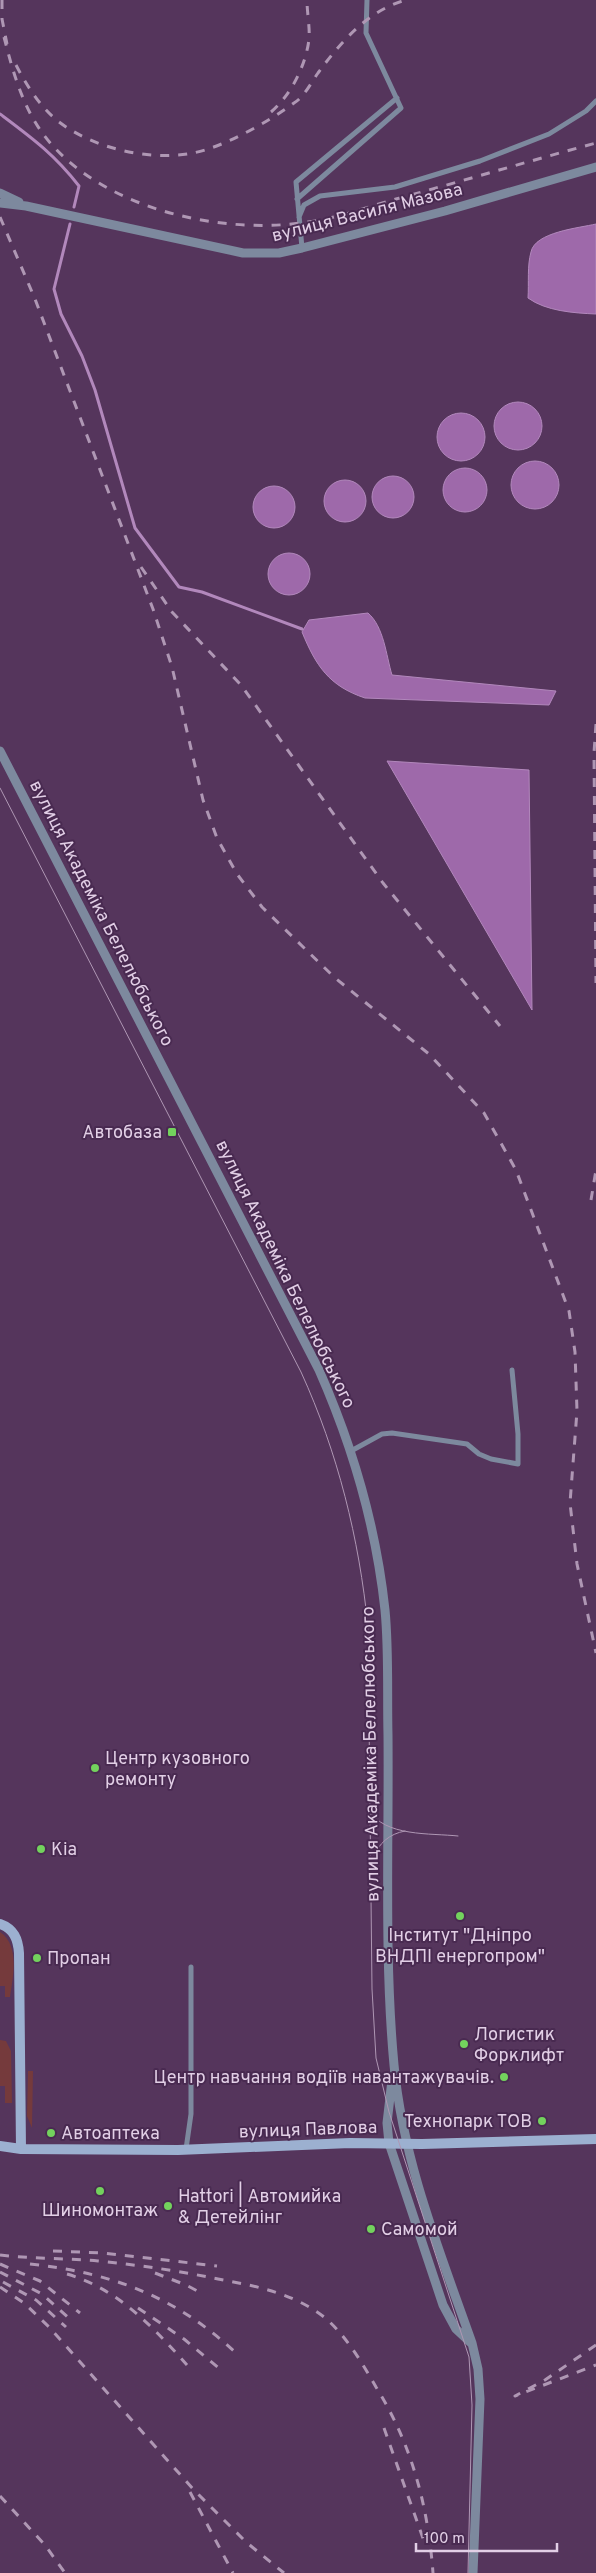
<svg xmlns="http://www.w3.org/2000/svg" width="596" height="2573" font-family="Overpass,sans-serif">
	<rect width="100%" height="100%" fill="#55355c"/>
	<path fill="#753a3c" d="M0 1932C20 1945 13 1977 10 1997H5V1986H0Z
		M0 2040 6 2041 11 2051 12 2103H5V2086H0Z
		M28 2071H33L32 2128 27 2116Z"/>
	<path fill="#9e69aa" stroke="#b288bc" d="M596 224V314C573 313 546 311 528 298 529 283 527 266 531 252 535 232 579 228 596 224Z
		M494 426a24 24 0 1 1 48 0a24 24 0 1 1-48 0Z
		M437 437a24 24 0 1 1 48 0a24 24 0 1 1-48 0Z
		M511 485a24 24 0 1 1 48 0a24 24 0 1 1-48 0Z
		M443 490a22 22 0 1 1 44 0a22 22 0 1 1-44 0Z
		M372 497a21 21 0 1 1 42 0a21 21 0 1 1-42 0Z
		M324 501a21 21 0 1 1 42 0a21 21 0 1 1-42 0Z
		M253 507a21 21 0 1 1 42 0a21 21 0 1 1-42 0Z
		M268 574a21 21 0 1 1 42 0a21 21 0 1 1-42 0Z
		M368 613C384 627 386 655 392 675L556 691 549 705 365 698C329 686 316 666 302 632L309 620Z
		M387 761 529 770 532 1010Z"/>
	<g fill="none" stroke-linecap="round" stroke-linejoin="round">
		<path stroke="#b288bc" stroke-width="3" d="M0 114C32 138 54 154 79 186L74 207
			M70 224 54 289 61 314 82 356 95 390 135 528 179 587 202 592 302 629"/>
		<path stroke="#7d899e" stroke-width="5" d="M297 199 401 108 366 33 367 0
			M299 217 304 205 320 196 395 187 480 161 549 134 586 111 596 101
			M302 248 296 182 397 98
			M351 1451 382 1434 392 1433 467 1444 479 1454 491 1459 518 1464V1434L512 1370
			M186 2149 191 2114V1967"/>
		<path stroke="#7d899e" stroke-width="9" d="M0 193 19 202
			M0 203 26 206 243 253H279L302 248 445 211 596 167
			M0 751 319 1370C353 1447 376 1526 385 1610 389 1651 387 1694 388 1735 389 1843 384 1958 394 2065 403 2162 440 2252 472 2343L478 2369 480 2399 473 2573
			M392 2080 387 2123 389 2143 443 2305 456 2329 471 2343"/>
		<path stroke="#9cb0d0" stroke-width="10" d="M0 1924C14 1929 18 1939 19 1953L21 2149
			M0 2146 21 2149 178 2150 350 2143 422 2144 596 2139"/>
		<path stroke="#af97b4" stroke-width="1" d="M0 788 301 1372C338 1453 359 1538 368 1627L372 1989 376 2058 389 2112 469 2357 472 2405 468 2573
			M369 1810C384 1837 431 1833 458 1836
			M373 1858C379 1843 389 1834 405 1831"/>
		<path stroke="#af97b4" stroke-width="3" stroke-dasharray="9 9" stroke-linecap="butt" d="M2 0V19L7 44
			M4 37C14 76 25 116 53 146 112 211 224 235 308 222 338 218 367 207 396 199 463 181 529 161 596 143
			M16 65C27 86 40 107 59 122 95 149 149 161 193 153 224 147 268 122 294 103 304 97 311 83 318 73 340 43 368 10 406 0
			M271 112C291 95 306 65 309 39 310 27 307 13 307 0
			M0 217 35 299 153 609 172 667 203 800 217 838 237 874 262 907 334 977 429 1054 484 1113 516 1170 569 1311 575 1352 577 1411 570 1503 577 1564 596 1653
			M141 567 172 612 241 685 383 883 500 1026
			M596 724 594 753 596 983
			M591 1200 596 1170
			M53 2251 103 2253 217 2266
			M0 2255C33 2259 66 2258 98 2261 139 2265 179 2271 218 2279 256 2286 293 2293 324 2317 346 2335 362 2363 376 2387 412 2445 428 2506 433 2573
			M0 2264 40 2281 80 2313
			M30 2264C112 2273 175 2296 236 2353
			M0 2272 42 2294 72 2321
			M155 2273 186 2285 203 2294
			M67 2274C118 2289 153 2327 187 2365
			M3 2282 36 2300 66 2327
			M0 2287 24 2303 49 2327 193 2489 246 2542 284 2573
			M138 2308 184 2339 221 2370
			M596 2345 545 2380 515 2396 596 2365
			M384 2428 425 2544
			M190 2492 233 2573
			M0 2496 45 2545 65 2573"/>
	</g>
	<g fill="#73d25d" stroke="#492a51" stroke-width="2">
		<rect x="167" y="1127" width="10" height="10" rx="2.5"/>
		<circle cx="95" cy="1768" r="5"/>
		<circle cx="41" cy="1849" r="5"/>
		<circle cx="460" cy="1916" r="5"/>
		<circle cx="37" cy="1958" r="5"/>
		<circle cx="464" cy="2044" r="5"/>
		<circle cx="504" cy="2077" r="5"/>
		<circle cx="542" cy="2121" r="5"/>
		<circle cx="51" cy="2133" r="5"/>
		<circle cx="100" cy="2191" r="5"/>
		<circle cx="168" cy="2206" r="5"/>
		<circle cx="371" cy="2229" r="5"/>
	</g>
	<g text-anchor="middle" stroke-width="4" stroke-linejoin="round" paint-order="stroke">
		<g font-size="18" fill="#e2cfe6" stroke="#492a51">
			<text transform="translate(367 212) rotate(-14)" y="6">вулиця Василя Мазова</text>
			<text transform="translate(102 913) rotate(63)" y="6">вулиця Академіка Белелюбського</text>
			<text transform="translate(286 1274) rotate(64)" y="6">вулиця Академіка Белелюбського</text>
			<text transform="translate(370 1754) rotate(-91)" y="6">вулиця Академіка Белелюбського</text>
			<text transform="translate(308 2129) rotate(-2)" y="6">вулиця Павлова</text>
		</g>
		<g font-size="18" fill="#e2cfe6" stroke="#492a51" text-anchor="start">
			<text x="162" y="1138" text-anchor="end">Автобаза</text>
			<text x="105" y="1764">Центр кузовного<tspan x="105" dy="21">ремонту</tspan></text>
			<text x="51" y="1855">Kia</text>
			<text x="460" y="1941" text-anchor="middle">Інститут "Дніпро<tspan x="460" dy="21">ВНДПІ енергопром"</tspan></text>
			<text x="47" y="1964">Пропан</text>
			<text x="474" y="2040">Логистик<tspan x="474" dy="21">Форклифт</tspan></text>
			<text x="494" y="2083" text-anchor="end">Центр навчання водіїв навантажувачів.</text>
			<text x="532" y="2127" text-anchor="end">Технопарк ТОВ</text>
			<text x="61" y="2139">Автоаптека</text>
			<text x="178" y="2202">Hattori | Автомийка<tspan x="178" dy="21">&amp; Детейлінг</tspan></text>
			<text x="100" y="2216" text-anchor="middle">Шиномонтаж</text>
			<text x="381" y="2235">Самомой</text>
		</g>
	</g>
	<path d="M416 2543v8h141v-8" fill="none" stroke="#e2cfe6" stroke-width="2.5"/>
	<text x="424" y="2543" font-size="15" fill="#e2cfe6" stroke="#492a51" stroke-width="4" paint-order="stroke">100 m</text>
</svg>
